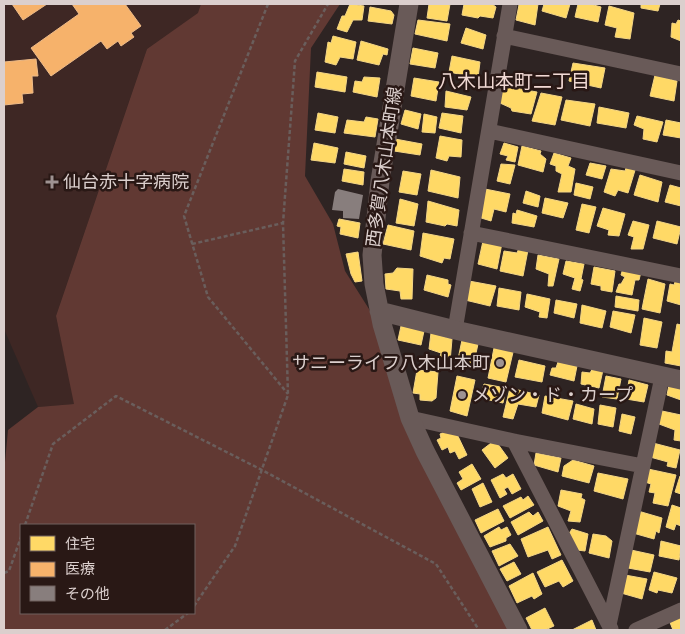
<svg xmlns="http://www.w3.org/2000/svg" width="685" height="634" font-family="Manrope,'Noto Sans JP',sans-serif">
	<rect width="100%" height="100%" fill="#2e2423"/>
	<path fill="#3e2724" d="M4 4H201L199 13 147 49 56 316 75 404 38 407 4 329Z"/>
	<path fill="#613933" fill-rule="evenodd" d="M201 4H340L311 48 305 176 333 224 345 271 369 309 508 630H4V473L8 430 38 407 74 404 56 316 147 49 198 13ZM21 525H194V613H21Z"/>
	<path fill="#ffd966" stroke="#f4d685" d="M350 4 364 6 362 20H353L347 32 337 29 342 16H345Z
		M429 4H450L447 21 427 18Z
		M464 4H492L496 7 493 18 480 16 478 18 462 15Z
		M517 4H538L535 25 516 20 519 5Z
		M544 4H570L566 18 542 11Z
		M578 4H590L601 7 598 22 575 17Z
		M641 4H660L658 11 641 8Z
		M609 6 634 13 630 39 615 37 617 28 605 25Z
		M370 7 391 11 394 15 392 24 368 21Z
		M418 20 450 24 447 41 415 34Z
		M678 20 681 21V41L671 37 672 23 676 24Z
		M466 28 486 35 483 49 461 43Z
		M333 36 356 42 353 59 340 57 336 65 325 62 328 42 331 43Z
		M361 41 388 49 387 55 383 54 379 65 357 60Z
		M413 48 438 53 435 68 410 64Z
		M452 56 480 62 478 78 449 72Z
		M573 63 605 68 601 88 569 81Z
		M317 72 347 77 345 92 315 87Z
		M655 75 677 81 674 101 650 96Z
		M364 77 380 78 377 97 353 92 355 81 362 82Z
		M414 78 439 82 436 101 411 96Z
		M503 86 537 92 531 114 512 111 511 108 500 103Z
		M446 91 471 97 467 110 445 107Z
		M541 93 562 97 555 125 532 121Z
		M566 100 595 104 590 126 561 120Z
		M599 107 629 113 626 128 597 123Z
		M405 110 421 114 418 129 401 124Z
		M318 113 338 117 335 133 315 130Z
		M442 113 463 116 461 133 439 128Z
		M424 114 437 117 435 133 422 132Z
		M637 116 663 122 657 142 643 139 644 129 634 125Z
		M366 117 378 119 375 137 344 133 347 120 364 122Z
		M666 120 681 123V138L663 135Z
		M440 136 462 140 461 157 449 156 447 161 436 158Z
		M395 139 422 144 420 155 394 151Z
		M314 143 338 148 335 163 311 160Z
		M504 143 518 147 515 162 506 160 508 156 500 154Z
		M522 146 541 151 540 154 546 159 543 172 518 165Z
		M346 152 366 156 364 168 344 164Z
		M554 153 571 158 568 166 575 169 571 192H558L562 174 556 171V166L550 164Z
		M590 163 606 166 602 179 586 175Z
		M501 164 515 165 510 184 497 181Z
		M627 165 636 167 628 193 618 190 615 196 604 192 611 169 625 171Z
		M344 169 364 172 363 185 342 181Z
		M431 170 460 177 458 198 428 191Z
		M403 171 421 174 417 195 399 192Z
		M640 175 662 182 658 202 634 195Z
		M576 183 593 187 590 199 574 195Z
		M670 185 681 188V206L665 202Z
		M485 189 510 194 506 212 494 209 491 221 478 217Z
		M526 191 540 196 538 207 523 203Z
		M545 198 568 203 563 218 542 213Z
		M400 199 418 204 414 226 396 223Z
		M428 201 459 210 457 226 447 224 445 226 426 222Z
		M582 204 596 207 589 233 576 230Z
		M603 208 625 214 619 236 608 235 609 230 597 226Z
		M517 210 537 216 534 227 512 223 513 213 516 214Z
		M339 219 360 223 358 238 340 234 341 227 337 226Z
		M633 221 649 225 643 249H631L634 237 628 235Z
		M657 221 681 227 677 244 653 238Z
		M388 225 414 231 411 250 383 244Z
		M423 233 454 239 450 259 444 258 442 263 420 256Z
		M483 241 502 243 497 269 478 264Z
		M519 248 528 250 523 276 500 271 504 251 517 253Z
		M358 252 362 281 355 282 351 274 346 254Z
		M538 255 559 259 553 286H548L549 274 536 269Z
		M566 261 584 264 581 279 583 280 580 291 572 289 575 278 563 274Z
		M594 267 615 271 612 292 601 290V286L591 284Z
		M397 268 413 269 412 299H401L400 291 386 289 385 274 393 273Z
		M623 268 641 272 639 280H635L632 295 616 292 619 284H621L625 277 621 275Z
		M427 275 448 280V284L451 285 448 297 424 290Z
		M648 279 665 284 660 313 642 309Z
		M676 279 681 281V305L667 301 670 284 674 285Z
		M469 281 496 286 490 306 465 300Z
		M499 288 521 292 519 310 497 306Z
		M527 294 550 299 547 318 539 317 540 312 525 307Z
		M616 296 639 300 638 311 615 307Z
		M556 300 577 304 574 318 554 313Z
		M582 305 606 311 602 328 580 323Z
		M613 311 635 315 631 333 610 327Z
		M644 318 662 322 657 348 640 345Z
		M677 324 681 325V366L665 363 666 351 672 352Z
		M401 326 424 331 421 345 398 340Z
		M431 333 452 339 450 362 439 361 441 353 429 349Z
		M462 340 478 344 473 367 457 364Z
		M495 343 514 348 506 382 488 378Z
		M519 360 545 366 542 382 515 377Z
		M558 362 577 366 574 381 550 375 552 368H556Z
		M594 366 603 370 599 388 581 384 582 372 590 373Z
		M417 370 438 372 436 398 432 401 420 400V394L413 393Z
		M457 376 475 380 467 416 450 411Z
		M606 376 621 379 617 399 602 397Z
		M629 380 648 385 644 402 626 399Z
		M484 384 506 388 503 403 480 398Z
		M669 385 681 388V400L667 395Z
		M510 388 539 395 536 407 518 404 513 419 503 417Z
		M545 396 573 401 568 420 542 413Z
		M576 404 594 409 592 424 573 419Z
		M600 405 616 408 613 427 598 424Z
		M662 411 681 415V441L674 440 675 430 659 424Z
		M622 414 635 417 631 434 619 431Z
		M449 430 456 432 467 455 459 459 455 451 450 453 448 447 442 450 437 440 441 438 440 434Z
		M495 440 508 458 495 468 482 450Z
		M653 443 680 450 676 468 667 466 668 462 650 457Z
		M536 453 561 458 558 472 534 465Z
		M573 460 594 466 589 483 562 476 564 466Z
		M472 464 481 479 461 490 457 483 463 479 459 472Z
		M648 469 676 475 668 506 653 503 655 493 649 492 651 484 645 482Z
		M598 473 628 479 623 499 594 491Z
		M503 474 506 478 513 474 521 489 512 494 508 487 504 489 507 494 500 498 491 480Z
		M680 476 681 477V494L675 492Z
		M483 483 492 502 480 507 472 489Z
		M561 490 582 494 581 498 585 500 580 522 568 521 571 511 558 506Z
		M528 496 534 505 510 518 503 506 521 497 523 500Z
		M672 505 681 508V526L676 524 674 530 666 527Z
		M498 509 504 521 481 533 475 520Z
		M638 511 662 518 659 533 656 531 654 539 633 533Z
		M529 512 533 516 538 512 543 521 518 535 511 522Z
		M499 527 501 530 507 527 511 535 506 538V541L490 547 484 536Z
		M548 527 561 555 552 559 548 550 528 557 521 539Z
		M572 529 588 534 585 551 577 550 568 535Z
		M593 534 606 536 612 541 609 558 589 553Z
		M661 541 681 546 679 560 659 556Z
		M510 544 518 556 499 566 492 551Z
		M631 550 654 555 650 572 628 568Z
		M562 560 573 581 563 587 559 581 545 587 537 572Z
		M514 562 521 574 507 581 500 569Z
		M654 572 677 578 672 593 658 590 657 593 649 590Z
		M533 573 542 594 534 599 532 596 517 603 509 586Z
		M625 575 647 579 642 599 621 593Z
		M545 608 554 626 545 630H532L526 618Z
		M681 616V630H673L669 620Z
		M592 620 596 630H572Z"/>
	<path fill="#f6b26b" stroke="#eb8" d="M12 4H47L23 20Z
		M72 4H125L141 26 131 33 134 37 121 46 118 41 107 49 101 41 51 76 31 48 79 14Z
		M36 59 38 76H32L33 93 22 94 23 103 4 105V62Z"/>
	<path fill="#887e7d" d="M338 189 363 195 359 219 343 218V211L332 210 335 192Z"/>
	<g fill="none" stroke-linecap="round" stroke-linejoin="round">
		<path stroke="#6a5e5c" stroke-width="2.5" stroke-dasharray="4 2.5" stroke-linecap="butt" d="M268 4 184 216 208 297 288 394
			M192 244 283 223
			M25 525 53 444 116 396 262 470 436 564 479 630
			M4 573 9 571 21 537
			M194 606 235 546 288 395 283 223 295 61 328 4
			M165 630 188 613"/>
		<path stroke="#695a58" stroke-width="15" d="M504 36 681 74
			M489 131 681 173
			M471 233 681 276
			M455 330 510 4
			M410 418 514 441 643 466
			M514 441 611 629
			M609 625 662 377
			M636 630 681 610"/>
		<path stroke="#695a58" stroke-width="19" d="M409 4 380 181 372 255 374 284 382 324 410 418 425 451 518 630
			M379 311 455 330 681 380"/>
	</g>
	<g fill="#9e9392" stroke="#291815" stroke-width="2">
		<path d="M49.5 174.5h5v5h5v5h-5v5h-5v-5h-5v-5h5z"/>
		<circle cx="500" cy="363" r="5"/>
		<circle cx="462" cy="395" r="5"/>
	</g>
	<g text-anchor="middle" stroke-width="5" stroke-linejoin="round" paint-order="stroke">
		<g font-size="18" fill="#dbcfcd" stroke="#291815">
			<text transform="translate(384 167) rotate(-82)" y="6">西多賀八木山本町線</text>
		</g>
		<g font-size="18" fill="#dbcfcd" stroke="#291815" text-anchor="start">
			<text x="63" y="188">仙台赤十字病院</text>
			<text x="490" y="369" text-anchor="end">サニーライフ八木山本町</text>
			<text x="472" y="401">メゾン・ド・カープ</text>
		</g>
		<g font-size="19" fill="#f1d9d4" stroke="#291815">
			<text x="514" y="88">八木山本町二丁目</text>
		</g>
	</g>
	<rect width="685" height="634" fill="none" stroke="#dbcfcd" stroke-width="10"/>
	<rect x="20" y="524" width="175" height="90" fill="#291815" stroke="#70615f"/>
	<rect x="30" y="536" width="25" height="15" fill="#ffd966" stroke="#70615f"/>
	<text x="65" y="549" font-size="15" fill="#dbcfcd">住宅</text>
	<rect x="30" y="562" width="25" height="15" fill="#f6b26b" stroke="#70615f"/>
	<text x="65" y="574" font-size="15" fill="#dbcfcd">医療</text>
	<rect x="30" y="586" width="25" height="15" fill="#887e7d" stroke="#70615f"/>
	<text x="65" y="599" font-size="15" fill="#dbcfcd">その他</text>
</svg>
